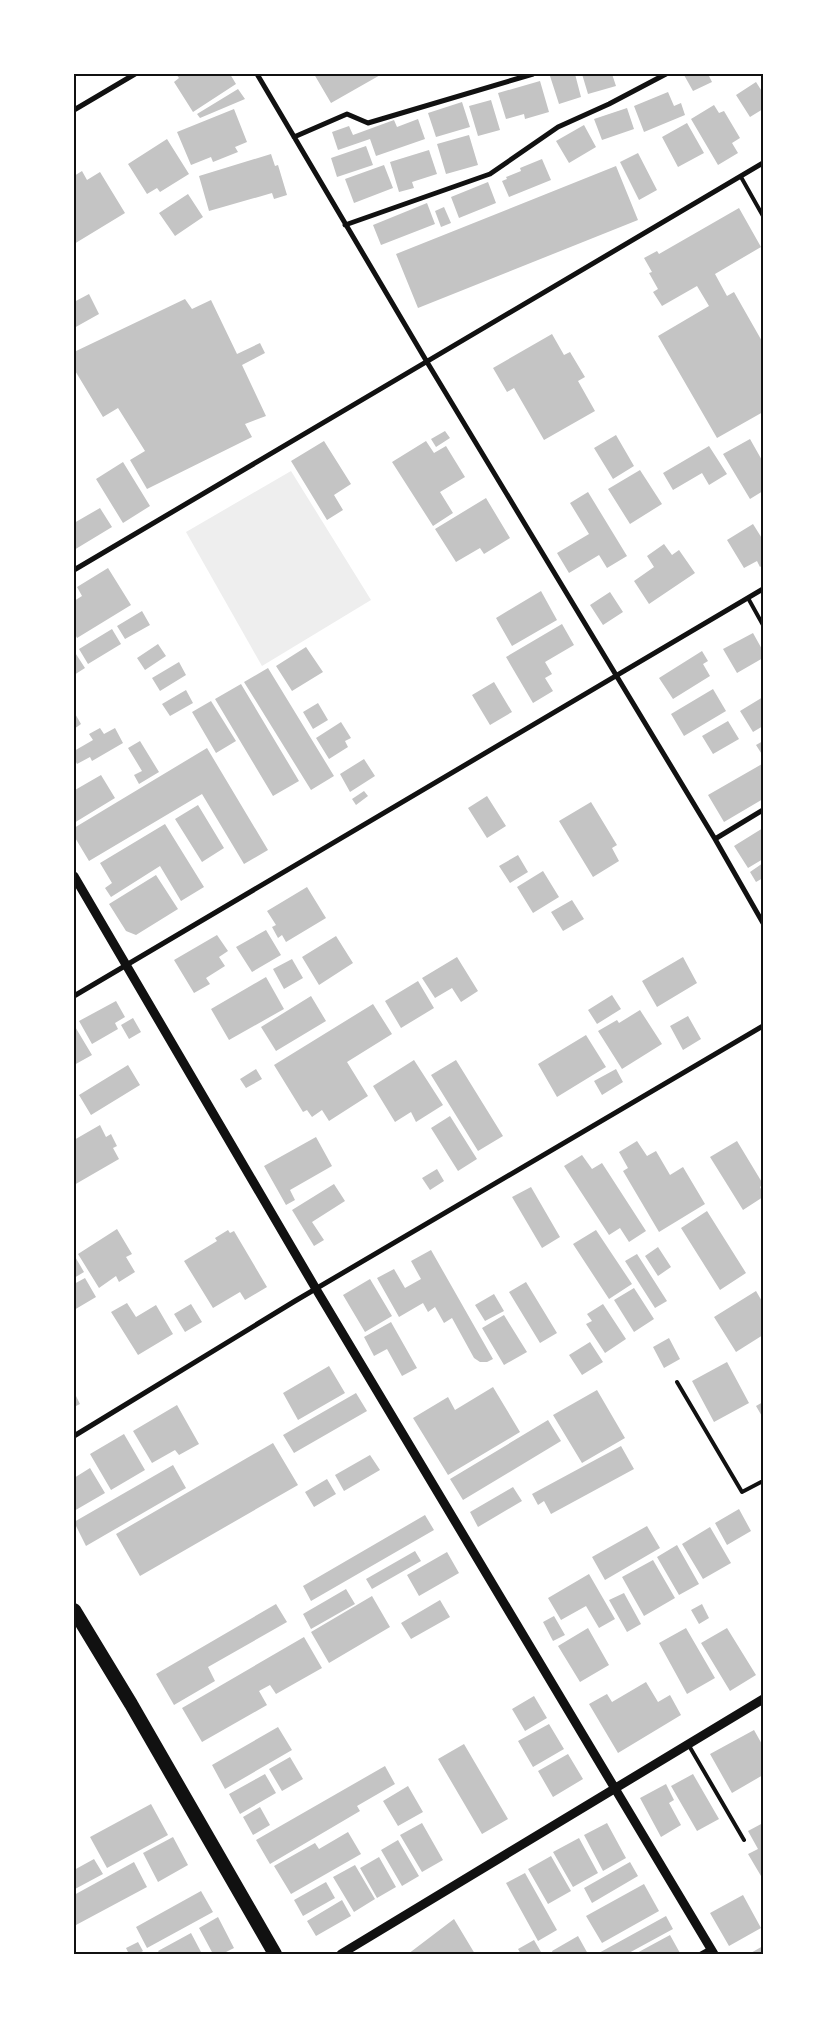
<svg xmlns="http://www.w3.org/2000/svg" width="837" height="2028" font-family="Arial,sans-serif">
	<rect width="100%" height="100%" fill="#fff"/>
	<path fill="#eee" d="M291 471 371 600 262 666 186 532Z"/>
	<path fill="#c4c4c4" d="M176 74H230L236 84 193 112 174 82 179 78Z
		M314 74H382L331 103Z
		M559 74H575L581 97 559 104 550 76Z
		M582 74H612L616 86 588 94Z
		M686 74H708L712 82 693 91 684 75Z
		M540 81 549 112 525 119 524 114 506 119 498 93Z
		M756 82 763 93V109L750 117 736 95Z
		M238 89 245 99 200 118 197 114Z
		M668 92 674 106 681 103 685 115 644 132 634 106Z
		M491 100 500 130 478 136 469 106Z
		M462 102 470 127 436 137 428 113Z
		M714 105 719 113 724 111 740 138 732 143 738 153 718 165 691 119Z
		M627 108 634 129 602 140 594 119Z
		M234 109 247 142 235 147 238 152 213 162 211 157 191 165 177 132Z
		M418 119 425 139 376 156 370 139 338 150 332 132 349 126 353 135 394 120 397 127Z
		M687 123 704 153 678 167 662 137Z
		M584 125 596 147 569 163 556 141Z
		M469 135 478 165 446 174 437 144Z
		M167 139 189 174 160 192 157 188 147 194 128 164Z
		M366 146 373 165 337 177 331 158Z
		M429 150 437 174 412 182 414 188 399 192 390 162Z
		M638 153 657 190 639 200 620 162Z
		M271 154 275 166 278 165 287 195 274 199 272 193 209 211 199 176Z
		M542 159 551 180 509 197 502 181 507 179 506 177 521 171 520 168Z
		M384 165 393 188 354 203 345 179Z
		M616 166 638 220 418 308 396 254Z
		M82 171 87 180 100 172 125 213 74 244V176Z
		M488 182 496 203 459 218 451 197Z
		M188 194 203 217 175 236 159 213Z
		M427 203 435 224 381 245 373 225Z
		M444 207 451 223 441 227 435 211Z
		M739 208 761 247 715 274 727 296 734 292 763 343V412L717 438 658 336 709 306 697 286 662 306 653 292 658 289 649 273 652 272 644 258 657 251 659 254Z
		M89 294 99 314 74 328V302Z
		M185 299 192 309 211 300 237 354 260 343 265 353 242 365 266 416 245 424 252 437 147 489 130 460 145 451 118 408 103 417 74 369V352Z
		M552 334 564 355 570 352 585 377 578 381 595 411 544 440 514 388 507 392 493 368Z
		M445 431 450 438 436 447 431 439Z
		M616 435 634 466 613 479 594 448Z
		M750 439 763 462V491L750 499 723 454Z
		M324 441 351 484 334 495 343 510 327 520 291 461Z
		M426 441 434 453 446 446 465 477 440 492 453 513 433 526 392 462Z
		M709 446 727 474 709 485 702 473 673 490 663 473Z
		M123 462 150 506 123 523 96 479Z
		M640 470 662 504 630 524 608 489Z
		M588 492 627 556 607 568 599 555 569 573 557 553 589 534 570 503Z
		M486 498 510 538 484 554 480 548 456 562 435 529Z
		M100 508 112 527 74 550V523Z
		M753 524 763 540V565L760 567 757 561 744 568 727 540Z
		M664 544 672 555 679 550 695 573 649 604 634 581 654 567 647 556Z
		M108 568 131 605 77 638 74 632V601L82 596 77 587Z
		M541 591 557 620 512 646 496 618Z
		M610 592 623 612 603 625 590 605Z
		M142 611 150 625 125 639 117 626Z
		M562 624 574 645 545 662 552 674 545 678 553 691 533 703 506 657Z
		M112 629 121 644 88 664 79 649Z
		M753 633 763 651V658L737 673 723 649Z
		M158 644 166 656 145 670 137 658Z
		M306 647 323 672 292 691 276 666Z
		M74 651 85 668 74 675Z
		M702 651 708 661 703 664 710 676 673 699 659 678Z
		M179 662 186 675 160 691 152 678Z
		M268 668 334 776 311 790 244 682Z
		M494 682 512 712 490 725 472 695Z
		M241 684 299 781 273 796 215 699Z
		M713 689 726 711 684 736 671 714Z
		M186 690 193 703 170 716 162 704Z
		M763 697V726L753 732 740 711Z
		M211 701 236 741 216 753 192 712Z
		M318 703 328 720 313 729 303 712Z
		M74 712 81 724 74 729Z
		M728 721 739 739 713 754 702 736Z
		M341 722 351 738 345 741 348 747 329 759 316 738Z
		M100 728 104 734 115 728 123 743 92 761 90 757 77 764 74 758V751L93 740 89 734Z
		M140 741 159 772 139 784 134 775 142 771 128 748Z
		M763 741V756L756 745Z
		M207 748 268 850 244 864 202 794 89 861 74 836V828Z
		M364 759 375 776 350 792 340 774Z
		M762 764 763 766V799L724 822 708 795Z
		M101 775 115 798 74 823V788L75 790Z
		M364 791 368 796 356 805 352 799Z
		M487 796 506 826 487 838 468 808Z
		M591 802 617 845 612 848 619 861 593 877 559 821Z
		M198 805 224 848 202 862 175 819Z
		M165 824 204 887 181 901 160 866 111 897 105 888 112 883 100 863Z
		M763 828V859L748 868 734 846Z
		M518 855 528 872 510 883 499 866Z
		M763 863V878L756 882 750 872Z
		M543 871 559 897 533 913 517 887Z
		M156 875 178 909 136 935 126 931 109 904Z
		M307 887 326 918 286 942 282 935 278 938 272 927 276 925 267 911Z
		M572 900 584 919 563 931 551 912Z
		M266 930 281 955 252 972 236 947Z
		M217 935 228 951 219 957 225 966 206 978 210 984 194 993 174 960Z
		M336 936 353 963 319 985 302 957Z
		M457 957 478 991 461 1002 452 988 435 998 422 978Z
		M683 957 697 983 657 1007 642 981Z
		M292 959 303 978 284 989 273 969Z
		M266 977 284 1009 229 1040 211 1009Z
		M418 981 434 1008 401 1028 385 1001Z
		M612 995 621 1009 597 1024 588 1010Z
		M311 996 326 1021 276 1051 261 1027Z
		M116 1001 125 1017 115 1023 118 1029 92 1044 79 1021Z
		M373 1004 392 1034 347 1062 368 1096 329 1121 322 1110 312 1117 307 1110 303 1112 274 1065Z
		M640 1010 662 1044 622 1069 598 1031 617 1020 619 1023Z
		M688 1016 701 1039 683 1050 670 1026Z
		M133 1018 141 1032 129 1039 121 1025Z
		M74 1025 92 1055 74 1065Z
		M586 1035 606 1067 557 1097 538 1064Z
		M414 1060 443 1105 416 1122 411 1112 395 1122 373 1086Z
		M456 1060 503 1136 478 1151 431 1075Z
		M128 1065 140 1085 91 1115 79 1095Z
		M256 1069 262 1079 246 1088 240 1079Z
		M616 1069 623 1082 602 1095 594 1081Z
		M450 1116 477 1159 458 1171 431 1128Z
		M100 1125 106 1137 111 1134 117 1146 113 1148 119 1159 74 1185V1140Z
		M316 1137 332 1166 290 1190 295 1200 286 1205 264 1166Z
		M637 1141 647 1156 656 1151 670 1175 683 1167 705 1204 659 1232 623 1171 628 1168 619 1152Z
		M737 1141 763 1184 760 1187 763 1193V1197L743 1210 710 1157Z
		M582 1155 592 1169 602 1163 646 1231 629 1242 620 1228 609 1235 564 1166Z
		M437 1169 444 1181 430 1190 422 1178Z
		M334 1184 345 1201 312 1222 324 1240 314 1246 292 1210Z
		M531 1187 560 1237 542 1248 512 1197Z
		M707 1211 746 1273 720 1290 681 1228Z
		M117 1229 132 1254 126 1257 135 1272 119 1282 116 1276 99 1288 78 1254Z
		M228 1230 230 1233 234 1231 267 1287 245 1300 240 1292 213 1308 184 1261 217 1241 215 1238Z
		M596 1230 632 1284 609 1299 573 1244Z
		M658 1247 671 1267 658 1276 645 1256Z
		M431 1250 493 1359 487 1362H480L474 1358 452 1318 444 1323 435 1307 428 1312 423 1303 399 1317 377 1278 394 1269 405 1288 421 1279 411 1261Z
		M637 1254 667 1301 655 1308 625 1261Z
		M74 1255 84 1272 74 1278Z
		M85 1278 96 1297 74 1310V1284Z
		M370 1279 392 1316 365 1332 343 1295Z
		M526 1282 557 1333 540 1343 509 1292Z
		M634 1288 654 1319 634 1332 614 1300Z
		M756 1291 763 1303V1335L736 1352 714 1317Z
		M494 1294 504 1311 485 1321 475 1305Z
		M127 1303 136 1317 156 1305 173 1334 138 1355 111 1312Z
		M191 1304 202 1322 185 1332 174 1314Z
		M603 1304 626 1339 605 1353 586 1324 592 1321 587 1314Z
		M504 1315 527 1352 504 1365 482 1328Z
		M391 1322 417 1368 402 1376 387 1349 374 1356 364 1337Z
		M669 1338 680 1359 664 1368 653 1347Z
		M590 1342 603 1362 582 1375 569 1355Z
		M727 1362 749 1403 714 1422 692 1381Z
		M329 1366 345 1393 298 1420 283 1393Z
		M493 1387 520 1432 448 1475 413 1418 448 1397 455 1410Z
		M597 1390 625 1438 582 1463 553 1415Z
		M74 1392 80 1404 74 1407Z
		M356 1393 367 1411 294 1453 283 1435Z
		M763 1402V1418L756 1406Z
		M177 1405 199 1444 179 1455 175 1450 152 1463 133 1431Z
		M548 1420 561 1441 463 1500 450 1479Z
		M124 1434 145 1470 111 1490 90 1454Z
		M273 1443 298 1485 140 1576 116 1534Z
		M621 1446 634 1469 551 1514 544 1501 538 1505 532 1494Z
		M370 1455 380 1470 344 1491 335 1475Z
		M173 1465 186 1488 86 1546 74 1522Z
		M90 1468 105 1493 74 1511V1478Z
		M327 1479 336 1494 314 1507 305 1492Z
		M513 1487 522 1501 478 1527 470 1512Z
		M739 1509 751 1531 727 1545 715 1523Z
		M425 1515 434 1530 311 1601 303 1586Z
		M647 1526 660 1548 605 1580 592 1557Z
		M710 1527 731 1563 703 1579 682 1544Z
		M677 1545 699 1584 679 1595 657 1557Z
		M415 1551 421 1561 372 1589 366 1579Z
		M447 1552 459 1573 419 1596 407 1575Z
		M653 1560 675 1598 644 1616 622 1577Z
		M589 1574 615 1619 599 1628 586 1606 561 1620 548 1598Z
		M346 1589 355 1604 311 1629 303 1614Z
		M624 1593 641 1624 627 1632 609 1600Z
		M372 1596 390 1627 329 1663 311 1632Z
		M440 1600 450 1617 411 1639 401 1623Z
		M276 1604 287 1622 208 1667 215 1681 174 1705 156 1674Z
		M702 1604 709 1618 699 1624 691 1610Z
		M554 1616 565 1635 553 1641 543 1622Z
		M588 1628 609 1665 580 1682 558 1646Z
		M686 1628 715 1678 687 1694 659 1643Z
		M727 1628 756 1675 730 1691 701 1643Z
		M304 1637 322 1668 276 1694 270 1685 259 1691 267 1705 202 1742 182 1708Z
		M646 1682 658 1702 670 1695 681 1715 618 1753 589 1704 607 1694 612 1702Z
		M534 1696 547 1718 525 1731 512 1709Z
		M549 1724 564 1749 533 1767 518 1741Z
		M278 1727 292 1750 225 1789 212 1765Z
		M754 1730 763 1746V1775L732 1793 710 1754Z
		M464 1744 508 1819 482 1834 438 1759Z
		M568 1754 583 1779 553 1797 538 1771Z
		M290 1757 303 1779 282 1791 269 1769Z
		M385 1766 395 1784 357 1806 360 1811 270 1864 256 1840Z
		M265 1774 276 1793 240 1814 229 1794Z
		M693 1774 719 1819 697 1831 671 1786Z
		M666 1784 674 1800 669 1803 681 1825 661 1837 640 1798Z
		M408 1786 423 1812 398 1826 383 1801Z
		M151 1804 168 1835 107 1868 90 1837Z
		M260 1807 270 1825 253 1835 243 1817Z
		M422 1823 443 1860 422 1872 400 1835Z
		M607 1823 626 1858 603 1871 584 1835Z
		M763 1823V1874L761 1876 748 1854 758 1849 748 1831Z
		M348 1832 361 1854 291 1894 274 1866 315 1843 319 1849Z
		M173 1837 188 1865 158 1882 143 1853Z
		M579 1838 598 1873 573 1887 553 1852Z
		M398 1840 419 1876 402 1886 381 1850Z
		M551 1856 571 1891 548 1904 528 1869Z
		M379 1857 396 1887 377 1898 360 1868Z
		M94 1859 103 1874 75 1889 74 1870Z
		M134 1862 147 1887 76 1925 74 1920V1895Z
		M630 1862 638 1876 592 1903 584 1888Z
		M355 1865 375 1899 354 1912 333 1877Z
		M525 1873 557 1930 538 1941 506 1883Z
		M326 1882 335 1898 303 1916 294 1900Z
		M644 1884 659 1911 602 1943 586 1916Z
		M201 1891 213 1912 147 1948 136 1927Z
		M743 1895 761 1928 729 1946 710 1913Z
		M342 1900 351 1916 316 1936 307 1921Z
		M666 1916 673 1929 627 1954H597Z
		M218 1917 234 1948 222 1954H213L199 1928Z
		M454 1919 475 1954H408Z
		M191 1933 201 1952 197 1954H160L158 1951Z
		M670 1935 680 1953 677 1954H635Z
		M578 1936 588 1954H553L552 1951Z
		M534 1940 541 1952 536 1954H521L518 1949Z
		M138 1942 143 1951 138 1954H129L126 1948Z
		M763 1946V1954H749Z"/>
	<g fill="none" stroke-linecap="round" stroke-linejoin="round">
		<path stroke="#111" stroke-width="4" d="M741 177 763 216
			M748 598 763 625
			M677 1382 742 1492 763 1481
			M688 1744 744 1840
			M700 1954 711 1948"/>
		<path stroke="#111" stroke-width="5" d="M257 74 427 362 715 839 763 923
			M74 110 135 74
			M294 137 347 114 368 123 533 74
			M345 225 490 174 558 127 609 104 666 74
			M74 570 763 163
			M715 839 763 810
			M74 996 763 589
			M74 1436 295 1301 763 1026"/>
		<path stroke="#111" stroke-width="9" d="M74 876 316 1289 714 1954
			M341 1954 763 1699"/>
		<path stroke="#111" stroke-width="14" d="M74 1610 131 1704 275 1954"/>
	</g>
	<rect width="837" height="2028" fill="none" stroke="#ffffff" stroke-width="150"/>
	<rect x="75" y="75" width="687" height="1878" fill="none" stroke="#111" stroke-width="2"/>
</svg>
